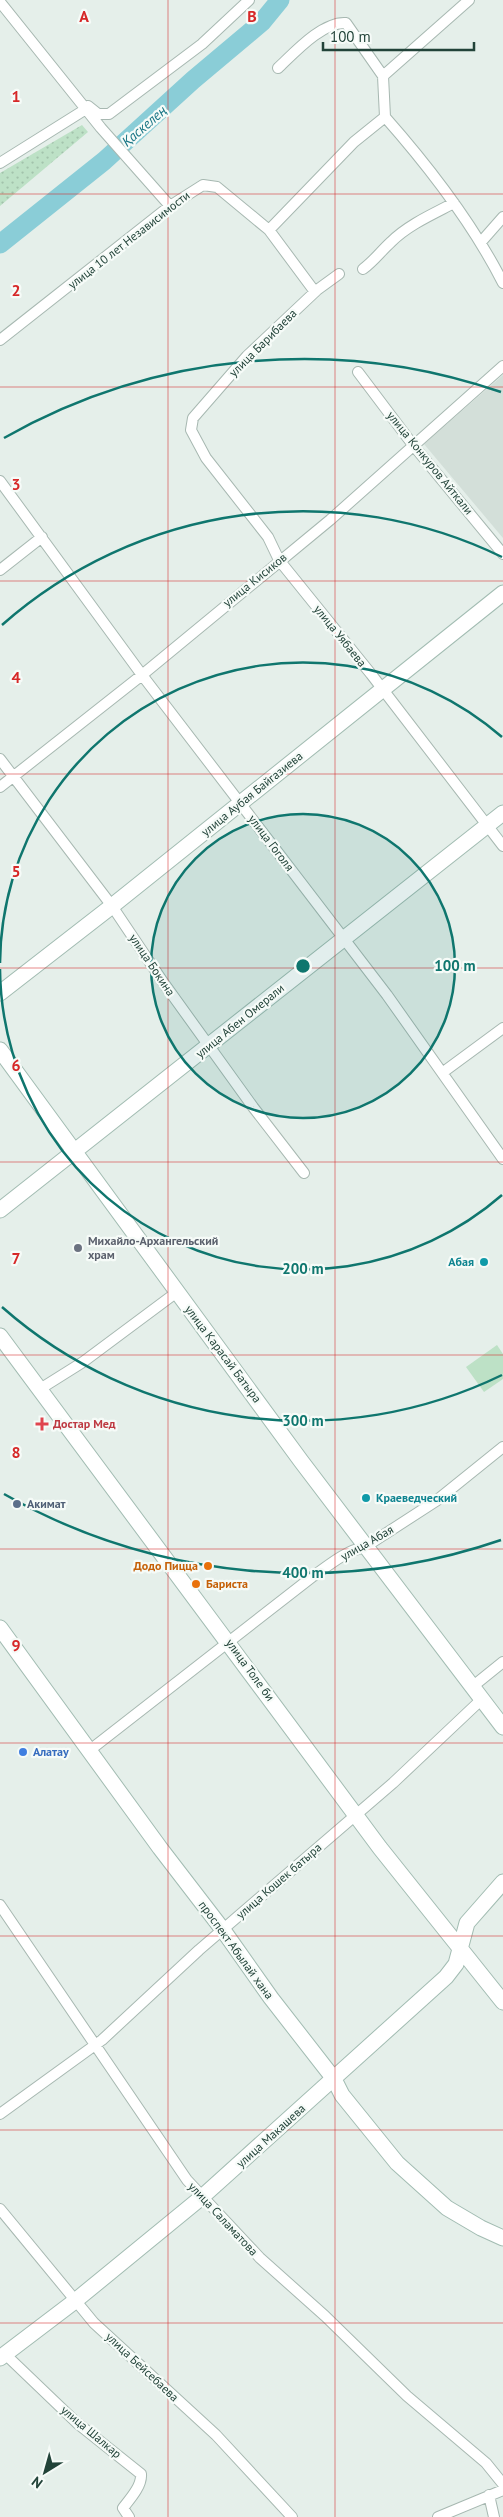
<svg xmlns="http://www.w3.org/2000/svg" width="503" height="2517" font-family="'PT Sans',sans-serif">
	<defs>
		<pattern id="grass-dots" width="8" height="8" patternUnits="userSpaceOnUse" patternTransform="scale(1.25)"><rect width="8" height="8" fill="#bde1c6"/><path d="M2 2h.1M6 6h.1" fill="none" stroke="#a2c2ab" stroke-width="1.8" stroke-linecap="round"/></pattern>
	</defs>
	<rect width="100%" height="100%" fill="#e5efea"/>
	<path fill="#d3dfd9" d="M503 375V538L424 444Z"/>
	<path fill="url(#grass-dots)" d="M82 125 88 132 0 206V173Z"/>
	<path fill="#bde1c6" d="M497 1345 503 1354V1379L484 1392 466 1367Z"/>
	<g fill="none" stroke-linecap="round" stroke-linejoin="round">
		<path stroke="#8acdd7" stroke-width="19" d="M0 244 104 161 193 80 262 22 280 0"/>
		<defs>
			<path id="street" d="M0 2 101 128 170 206
				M278 68C294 53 323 21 346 23L383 76
				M88 106 98 114H109L202 44 249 0
				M385 117C430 168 472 222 503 283
				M385 117 383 76 469 0
				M0 163 86 109
				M269 230 315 292
				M481 242 503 217
				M363 269C374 261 381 251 391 242 408 225 433 214 454 203
				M339 274 317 290 247 356 193 418 191 430 206 458 268 537 279 560 371 674 503 846
				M0 340 170 206 203 185 217 187 269 230 354 142 385 117
				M358 372 413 445 503 554
				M0 481 142 675 387 995 503 1159
				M0 570 42 537
				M0 759 112 906 163 982 253 1107 304 1173
				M0 787 142 675 330 520 503 366
				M442 1073 503 1028
				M40 1389 83 1362 177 1292
				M472 1687 503 1662
				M90 1750 312 1577C328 1566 345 1551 365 1547L436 1501 503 1447
				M0 1905 187 2180 260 2258 325 2316 407 2396 486 2463 503 2484
				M0 2114 102 2040 199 1950 393 1783 482 1699
				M0 2209 94 2323 216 2435 292 2517
				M5 2354 77 2423 141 2474C142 2486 130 2499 123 2508L129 2517
				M489 2495 494 2517
				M438 2517 503 2490"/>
			<path id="secondary" d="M0 993 112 906 503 593
				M0 1050 301 1461 503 1727
				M0 1210 503 813
				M0 1336 380 1848 503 2002
				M0 1628 160 1848 223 1930 271 1998 334 2079 342 2095 397 2163 447 2208 481 2228 503 2238
				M0 2358 75 2301 202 2197 446 1977 456 1964 467 1923 503 1882"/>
		</defs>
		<use href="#street" stroke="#a7b8b1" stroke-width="12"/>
		<use href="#secondary" stroke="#a2bcb2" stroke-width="17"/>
		<use href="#street" stroke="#fff" stroke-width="10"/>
		<use href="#secondary" stroke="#fff" stroke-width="15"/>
	</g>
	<path fill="none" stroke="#d62828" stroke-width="1" stroke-opacity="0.55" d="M168 0V2517M335 0V2517M0 194H503M0 387H503M0 581H503M0 774H503M0 968H503M0 1162H503M0 1355H503M0 1549H503M0 1743H503M0 1936H503M0 2130H503M0 2323H503"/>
	<circle cx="303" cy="966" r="152" fill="#0f766e" fill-opacity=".12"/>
	<g fill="none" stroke="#0f766e" stroke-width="2.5">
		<circle cx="303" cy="966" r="152"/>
		<path d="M502 1195A303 303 0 0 1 0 969M0 963A303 303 0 0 1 502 737"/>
		<path d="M502 1375A455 455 0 0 1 2 1307M2 625A455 455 0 0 1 502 557"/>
		<path d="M501 1540A607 607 0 0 1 4 1494M4 438A607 607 0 0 1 501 392"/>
	</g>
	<circle fill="#6b7280" stroke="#f6fbf8" stroke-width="2" cx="78" cy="1248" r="5"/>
	<g fill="#0f9aa8" stroke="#f6fbf8" stroke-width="2">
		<circle cx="484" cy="1262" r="5"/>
		<circle cx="366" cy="1498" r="5"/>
	</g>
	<path fill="#e0444e" stroke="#f6fbf8" stroke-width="2" d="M39.5 1416.5h5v5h5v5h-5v5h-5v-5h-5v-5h5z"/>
	<circle fill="#5c6f8a" stroke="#f6fbf8" stroke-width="2" cx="17" cy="1504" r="5"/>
	<g fill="#e8710a" stroke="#f6fbf8" stroke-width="2">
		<circle cx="208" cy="1566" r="5"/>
		<circle cx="196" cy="1584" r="5"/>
	</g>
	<circle fill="#3f7fe0" stroke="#f6fbf8" stroke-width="2" cx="23" cy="1752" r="5"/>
	<g text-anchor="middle" stroke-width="4.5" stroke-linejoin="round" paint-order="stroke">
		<g font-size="12" fill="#224339" stroke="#f6fbf8">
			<text transform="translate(129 240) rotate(-38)" y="4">улица 10 лет Независимости</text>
			<text transform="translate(263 343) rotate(-45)" y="4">улица Барибаева</text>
			<text transform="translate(430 463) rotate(51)" y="4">улица Конкуров Айткали</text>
			<text transform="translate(255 580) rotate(-39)" y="4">улица Кисиков</text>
			<text transform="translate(340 636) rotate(51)" y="4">улица Уябаева</text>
			<text transform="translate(252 794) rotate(-39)" y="4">улица Аубая Байгазиева</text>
			<text transform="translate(271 843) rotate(53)" y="4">улица Гоголя</text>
			<text transform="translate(152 965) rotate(56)" y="4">улица Бокина</text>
			<text transform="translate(240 1021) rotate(-39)" y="4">улица Абен Омерали</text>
			<text transform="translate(223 1354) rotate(53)" y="4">улица Карасай Батыра</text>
			<text transform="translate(367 1543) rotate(-30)" y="4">улица Абая</text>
			<text transform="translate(250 1670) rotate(54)" y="4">улица Толе би</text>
			<text transform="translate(279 1881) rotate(-41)" y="4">улица Кошек батыра</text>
			<text transform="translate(236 1950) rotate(54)" y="4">проспект Абылай хана</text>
			<text transform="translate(271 2136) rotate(-42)" y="4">улица Макашева</text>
			<text transform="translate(223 2219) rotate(47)" y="4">улица Саламатова</text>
			<text transform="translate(142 2367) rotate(43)" y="4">улица Бейсебаева</text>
			<text transform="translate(91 2432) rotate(40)" y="4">улица Шалкар</text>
		</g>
		<g font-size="12" font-weight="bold" fill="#5b616d" stroke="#f6fbf8" text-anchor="start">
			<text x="88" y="1245">Михайло-Архангельский<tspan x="88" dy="14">храм</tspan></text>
		</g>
		<g font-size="12" font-weight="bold" fill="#0d838f" stroke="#f6fbf8" text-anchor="end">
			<text x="474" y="1266">Абая</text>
			<text x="376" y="1502" text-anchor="start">Краеведческий</text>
		</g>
		<g font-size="12" font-weight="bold" fill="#be3a42" stroke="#f6fbf8" text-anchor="start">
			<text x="53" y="1428">Достар Мед</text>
		</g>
		<g font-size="12" font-weight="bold" fill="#4e5e75" stroke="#f6fbf8" text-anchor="start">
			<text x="27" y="1508">Акимат</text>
		</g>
		<g font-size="12" font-weight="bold" fill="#c56008" stroke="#f6fbf8" text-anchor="end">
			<text x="198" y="1570">Додо Пицца</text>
			<text x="206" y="1588" text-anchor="start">Бариста</text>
		</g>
		<g font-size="12" font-weight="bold" fill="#366cbe" stroke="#f6fbf8" text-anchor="start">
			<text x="33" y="1756">Алатау</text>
		</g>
		<g font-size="14" font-style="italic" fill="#177484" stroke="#f6fbf8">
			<text transform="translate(144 126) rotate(-41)" y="5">Қаскелең</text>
		</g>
	</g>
	<g font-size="16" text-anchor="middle" font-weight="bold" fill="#d62828" stroke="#f6fbf8" stroke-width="4.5" stroke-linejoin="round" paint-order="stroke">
		<text x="84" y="22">A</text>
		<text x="252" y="22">B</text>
		<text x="16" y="102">1</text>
		<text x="16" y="296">2</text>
		<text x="16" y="490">3</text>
		<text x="16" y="683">4</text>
		<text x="16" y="877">5</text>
		<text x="16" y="1071">6</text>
		<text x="16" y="1264">7</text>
		<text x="16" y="1458">8</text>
		<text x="16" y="1651">9</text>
	</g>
	<circle cx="303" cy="966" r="8" fill="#0f766e" stroke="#f6fbf8" stroke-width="2.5"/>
	<g font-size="15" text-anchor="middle" font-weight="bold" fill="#0f766e" stroke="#f6fbf8" stroke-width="4.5" stroke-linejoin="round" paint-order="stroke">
		<text x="455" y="971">100 m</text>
		<text x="303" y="1274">200 m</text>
		<text x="303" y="1426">300 m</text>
		<text x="303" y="1578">400 m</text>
	</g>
	<g transform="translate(45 2472) rotate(217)" stroke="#f6fbf8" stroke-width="4" paint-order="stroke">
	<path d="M0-4L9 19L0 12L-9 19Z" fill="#224339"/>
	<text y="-8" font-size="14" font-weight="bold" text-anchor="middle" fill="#224339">N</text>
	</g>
	<path d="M323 42v8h151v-8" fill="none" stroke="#224339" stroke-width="2.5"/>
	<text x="330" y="42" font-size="15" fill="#224339" stroke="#f6fbf8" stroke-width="4" paint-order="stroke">100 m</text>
</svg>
